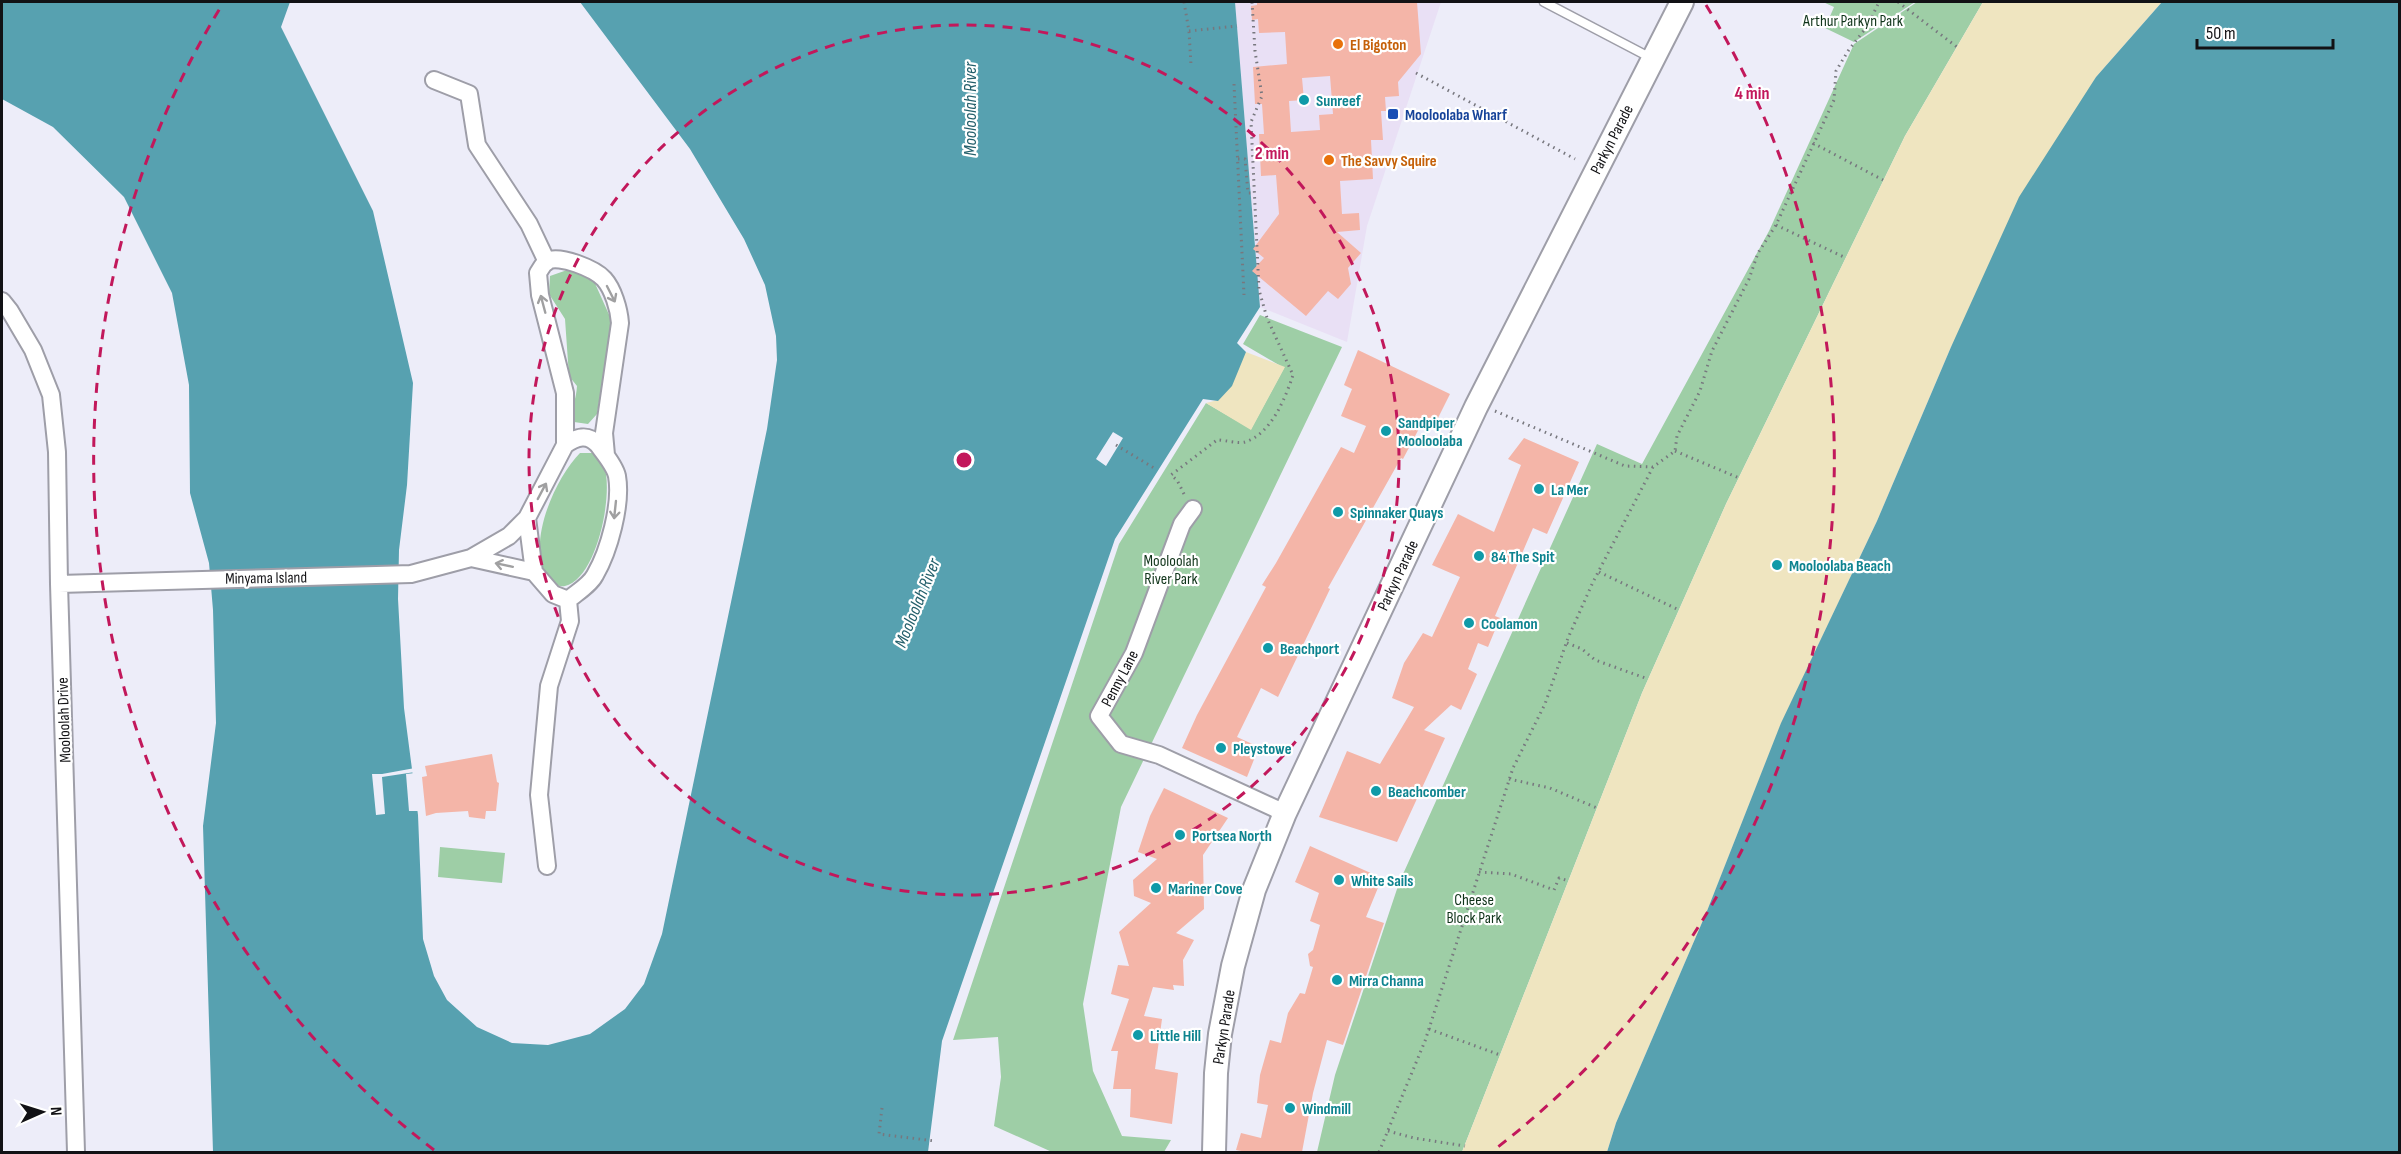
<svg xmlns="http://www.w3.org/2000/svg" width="2401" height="1154" font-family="'Sofia Sans Condensed',sans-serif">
	<rect width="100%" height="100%" fill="#ededf9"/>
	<path fill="#e9e0f5" d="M1235 2H1441L1367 226 1347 342 1260 307Z"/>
	<path fill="#9ecea6" d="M1823 2H1915L1854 42 1825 28 1834 7Z
		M1917 2H1983L1905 136 1726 504 1642 693 1462 1152H1317L1335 1075 1399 883 1597 444 1642 464 1769 231 1854 44Z
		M570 269 593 279 611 319 609 341 597 414 588 424 574 422C571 404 576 402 577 386L569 376 565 319 549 294 550 276Z
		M1260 315 1342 347 1121 807 1083 1004 1093 1071 1122 1136 1171 1140 1164 1152H1052L994 1126 1001 1077 998 1037 953 1040 1119 544 1206 403 1251 429 1284 368 1243 344Z
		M580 453H592C596 456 603 462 604 466 614 493 597 579 565 586 558 587 553 584 549 579 524 547 555 478 580 453Z
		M440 847 505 853 502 883 438 877Z"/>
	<path fill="#efe5c0" d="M1983 2H2162L2096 77 1951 347 1877 521 1781 724 1707 911 1616 1123 1607 1152H1462L1642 693 1726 504 1905 136Z
		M1246 352 1285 367 1251 430 1206 403 1218 400Z"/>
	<path fill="#57a1b0" d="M2 2H290L281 27 373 211 413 383 407 485 399 550 398 599 404 708 418 815 423 939 434 976 447 1000 477 1027 512 1043 548 1045 590 1034 625 1009 644 984 662 934 767 429 777 360 776 336 765 285 744 239 690 149 580 2H1235L1260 307 1237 343 1246 352 1232 386 1218 401 1203 399 1115 539 942 1041 928 1152H213L203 826 216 723 213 610 209 563 190 493 189 385 172 293 124 197 53 127 2 99Z
		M2162 2H2399V1152H1607L1616 1123 1707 911 1781 723 1877 521 1951 347 2019 197 2096 77Z"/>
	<path fill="#ededf9" d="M1113 432 1123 438 1106 466 1096 459Z
		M415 768V772L382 777 385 814 376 815 372 774H382Z
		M415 773 420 811H409L406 774Z"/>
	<path fill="#f4b5a8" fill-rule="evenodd" d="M1257 2H1417L1421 54 1398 82 1399 96 1385 97 1386 111H1381L1383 140H1371L1373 179 1340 181 1342 214 1359 213 1360 230 1337 232 1361 253 1348 268 1351 284 1338 299 1328 291 1306 316 1252 271 1264 258 1253 249 1279 214 1276 175 1261 176 1259 134H1264L1262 104H1255L1253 67 1287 64 1285 32 1259 33 1258 19 1252 20 1251 6 1257 5ZM1330 76 1333 114 1319 115 1320 130 1291 132 1289 101 1304 100 1302 78Z
		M1358 350 1450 394 1434 426 1423 421 1403 459 1401 458 1328 588 1330 589 1278 697 1261 688 1237 737 1259 747 1247 777 1182 748 1197 715 1266 587 1262 585 1276 563 1341 447 1354 453 1366 426 1341 416 1352 389 1344 385Z
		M1524 438 1579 462 1547 534 1533 528 1495 616 1500 618 1488 647 1478 643 1468 669 1477 674 1461 710 1451 705 1424 730 1445 738 1397 842 1319 817 1347 751 1380 764 1414 707 1392 698 1404 663 1423 633 1432 637 1460 577 1432 565 1458 514 1494 532 1521 465 1508 459Z
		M492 754 497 782 499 783 496 811H486L485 819 469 817 468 811 436 813 426 816 422 777 427 776 425 766Z
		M1164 788 1228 818 1203 855 1204 909 1176 933 1194 940 1183 960 1184 986 1173 985 1174 990 1153 987 1144 1016 1162 1019 1155 1069 1178 1073 1172 1124 1130 1117 1131 1089H1113L1118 1051H1111L1129 999 1111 994 1118 965 1129 966 1119 932 1151 903 1134 896 1133 880 1157 859 1138 852 1150 816Z
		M1310 846 1382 878 1366 917 1384 923 1343 1045 1327 1040 1313 1093 1302 1152H1247L1236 1150 1241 1133 1261 1138 1268 1105 1257 1103 1260 1075 1270 1040 1281 1043 1288 1013 1300 993 1305 994 1313 967 1310 966 1308 954 1313 950 1320 925 1310 921 1319 893 1295 882Z"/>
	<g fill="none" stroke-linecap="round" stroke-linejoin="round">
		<defs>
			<path id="lane" d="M1544 2 1653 59"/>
			<path id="street" d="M434 80 469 94 477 145 529 224 547 262
				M2 301 10 311 33 350 51 395 57 452 59 584 76 1152
				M565 445C576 437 588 433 598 445 604 453 615 466 617 476 622 504 609 551 595 575 590 585 576 593 568 600
				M1193 509 1182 524 1134 653 1099 716 1121 744 1159 755 1285 813
				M527 518 534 572
				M471 558 534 572 553 594 568 600
				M59 584 411 574 471 558 509 536 527 518 565 445V393L540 295 538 273C540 270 543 264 547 261 559 254 595 269 604 279 613 289 619 309 620 323L604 433 606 455
				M547 866 539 795 549 686 570 621 568 600"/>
			<path id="secondary" d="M1214 1152 1216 1073 1220 1034 1233 966 1254 890 1285 813 1476 407 1682 2"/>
		</defs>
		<use href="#lane" stroke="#9e9ea8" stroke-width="11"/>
		<use href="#street" stroke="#9e9ea8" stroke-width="20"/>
		<use href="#secondary" stroke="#9e9ea8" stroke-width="26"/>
		<path stroke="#77777e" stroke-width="3" stroke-dasharray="1.5 4.5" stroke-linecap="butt" d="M1184 2 1189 31 1191 65
			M1898 2 1957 47
			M1189 31 1237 26
			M1416 73 1575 159
			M1234 84 1244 295
			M1813 143 1883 180
			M1238 159H1245L1248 193H1251
			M1776 225 1846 258
			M1495 411 1625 466 1653 467
			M1116 445 1154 468
			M1675 451 1739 478
			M1184 494 1177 480 1171 475 1217 440C1225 440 1238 444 1245 442 1271 434 1285 399 1293 375L1267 318 1259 290 1251 122 1262 96 1255 51 1252 2
			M1599 572 1679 610
			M1567 643 1582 649 1595 660 1648 679
			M1509 779 1550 788 1597 808
			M1479 872 1511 874 1554 890 1559 878 1569 881
			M1429 1029 1500 1055
			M882 1108 879 1134 935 1141
			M1388 1131 1414 1138 1465 1146
			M1379 1152 1425 1041 1513 768 1545 704 1568 638 1593 582 1653 467 1675 451 1677 436 1700 391 1712 351 1749 279 1758 253 1776 225 1834 100 1836 71 1848 51 1868 25 1879 2"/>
		<use href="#lane" stroke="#fff" stroke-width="8"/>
		<use href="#street" stroke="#fff" stroke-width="16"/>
		<use href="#secondary" stroke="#fff" stroke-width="22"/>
	</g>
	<defs><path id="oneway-shaft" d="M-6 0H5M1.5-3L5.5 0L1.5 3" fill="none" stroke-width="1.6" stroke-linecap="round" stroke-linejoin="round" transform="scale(1.5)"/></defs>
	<g stroke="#a0a0a1">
		<use href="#oneway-shaft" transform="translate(611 294) rotate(63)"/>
		<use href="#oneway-shaft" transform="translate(543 304) rotate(-105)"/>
		<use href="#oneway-shaft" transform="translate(542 491) rotate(-62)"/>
		<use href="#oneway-shaft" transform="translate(615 510) rotate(96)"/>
		<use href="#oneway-shaft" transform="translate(504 565) rotate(-168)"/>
	</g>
	<g fill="none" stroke="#c2185b" stroke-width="3" stroke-dasharray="10 8">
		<circle cx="964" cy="460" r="435"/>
		<path d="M434 1150A870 870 0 0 1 222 5M1706 5A870 870 0 0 1 1494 1150"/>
	</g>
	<g fill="#e8710a" stroke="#fff" stroke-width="2">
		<circle cx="1338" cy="44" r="6"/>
		<circle cx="1329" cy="160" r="6"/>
	</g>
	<g fill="#0f9aa8" stroke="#fff" stroke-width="2">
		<circle cx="1304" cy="100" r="6"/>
		<circle cx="1386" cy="431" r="6"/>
		<circle cx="1539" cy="489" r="6"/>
		<circle cx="1338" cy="512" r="6"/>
		<circle cx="1479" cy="556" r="6"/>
		<circle cx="1777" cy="565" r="6"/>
		<circle cx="1469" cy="623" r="6"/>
		<circle cx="1268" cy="648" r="6"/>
		<circle cx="1221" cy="748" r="6"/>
		<circle cx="1376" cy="791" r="6"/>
		<circle cx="1180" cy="835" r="6"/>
		<circle cx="1339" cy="880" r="6"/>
		<circle cx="1156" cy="888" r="6"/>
		<circle cx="1337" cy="980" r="6"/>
		<circle cx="1138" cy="1035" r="6"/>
		<circle cx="1290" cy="1108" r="6"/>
	</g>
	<rect fill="#1a4fb4" stroke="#fff" stroke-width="2" x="1387" y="108" width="12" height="12" rx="3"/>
	<g text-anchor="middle" stroke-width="4.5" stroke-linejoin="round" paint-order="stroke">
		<g font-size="16" fill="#10341a" stroke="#fff">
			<text x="1853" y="26">Arthur Parkyn Park</text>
			<text x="1171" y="566">Mooloolah<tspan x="1171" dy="18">River Park</tspan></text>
			<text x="1474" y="905">Cheese<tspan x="1474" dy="18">Block Park</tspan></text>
		</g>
		<g font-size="16" font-weight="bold" fill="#c56008" stroke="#fff" text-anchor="start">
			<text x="1350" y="50">El Bigoton</text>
			<text x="1341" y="166">The Savvy Squire</text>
		</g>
		<g font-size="16" font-weight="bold" fill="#0d838f" stroke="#fff" text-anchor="start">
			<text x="1316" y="106">Sunreef</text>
			<text x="1398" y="428">Sandpiper<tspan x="1398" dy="18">Mooloolaba</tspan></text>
			<text x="1551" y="495">La Mer</text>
			<text x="1350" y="518">Spinnaker Quays</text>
			<text x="1491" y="562">84 The Spit</text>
			<text x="1789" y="571">Mooloolaba Beach</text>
			<text x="1481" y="629">Coolamon</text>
			<text x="1280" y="654">Beachport</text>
			<text x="1233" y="754">Pleystowe</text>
			<text x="1388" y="797">Beachcomber</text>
			<text x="1192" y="841">Portsea North</text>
			<text x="1351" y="886">White Sails</text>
			<text x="1168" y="894">Mariner Cove</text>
			<text x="1349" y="986">Mirra Channa</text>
			<text x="1150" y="1041">Little Hill</text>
			<text x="1302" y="1114">Windmill</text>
		</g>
		<g font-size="16" font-weight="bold" fill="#164399" stroke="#fff" text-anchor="start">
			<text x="1405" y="120">Mooloolaba Wharf</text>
		</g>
		<g font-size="16" fill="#121215" stroke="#fff">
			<text transform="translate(1611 139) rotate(-63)" y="6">Parkyn Parade</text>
			<text transform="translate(1397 575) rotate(-65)" y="6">Parkyn Parade</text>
			<text transform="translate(266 577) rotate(-1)" y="6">Minyama Island</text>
			<text transform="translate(1119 678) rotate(-62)" y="6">Penny Lane</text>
			<text transform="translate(63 720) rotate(-92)" y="6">Mooloolah Drive</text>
			<text transform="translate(1223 1027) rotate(-81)" y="6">Parkyn Parade</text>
		</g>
		<g font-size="18" font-style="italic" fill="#235f6b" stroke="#fff">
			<text transform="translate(970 109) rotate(-90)" y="6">Mooloolah River</text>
			<text transform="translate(917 603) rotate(-68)" y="6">Mooloolah River</text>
		</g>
	</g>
	<circle cx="964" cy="460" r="9" fill="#c2185b" stroke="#fff" stroke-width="3"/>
	<g font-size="18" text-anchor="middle" font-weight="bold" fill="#c2185b" stroke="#fff" stroke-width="4.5" stroke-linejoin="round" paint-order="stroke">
		<text x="1752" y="99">4 min</text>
		<text x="1272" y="159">2 min</text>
	</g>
	<rect width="2401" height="1154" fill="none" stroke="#121215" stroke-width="6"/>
	<g transform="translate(42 1112) rotate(87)" stroke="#ffffff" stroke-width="4.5" paint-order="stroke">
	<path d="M0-4.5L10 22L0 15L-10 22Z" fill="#121215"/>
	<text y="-9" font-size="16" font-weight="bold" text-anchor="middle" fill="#121215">N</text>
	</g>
	<path d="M2197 39v9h136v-9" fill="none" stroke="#121215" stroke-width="3"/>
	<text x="2206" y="39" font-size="18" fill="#121215" stroke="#ffffff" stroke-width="4.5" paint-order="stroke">50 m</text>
</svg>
